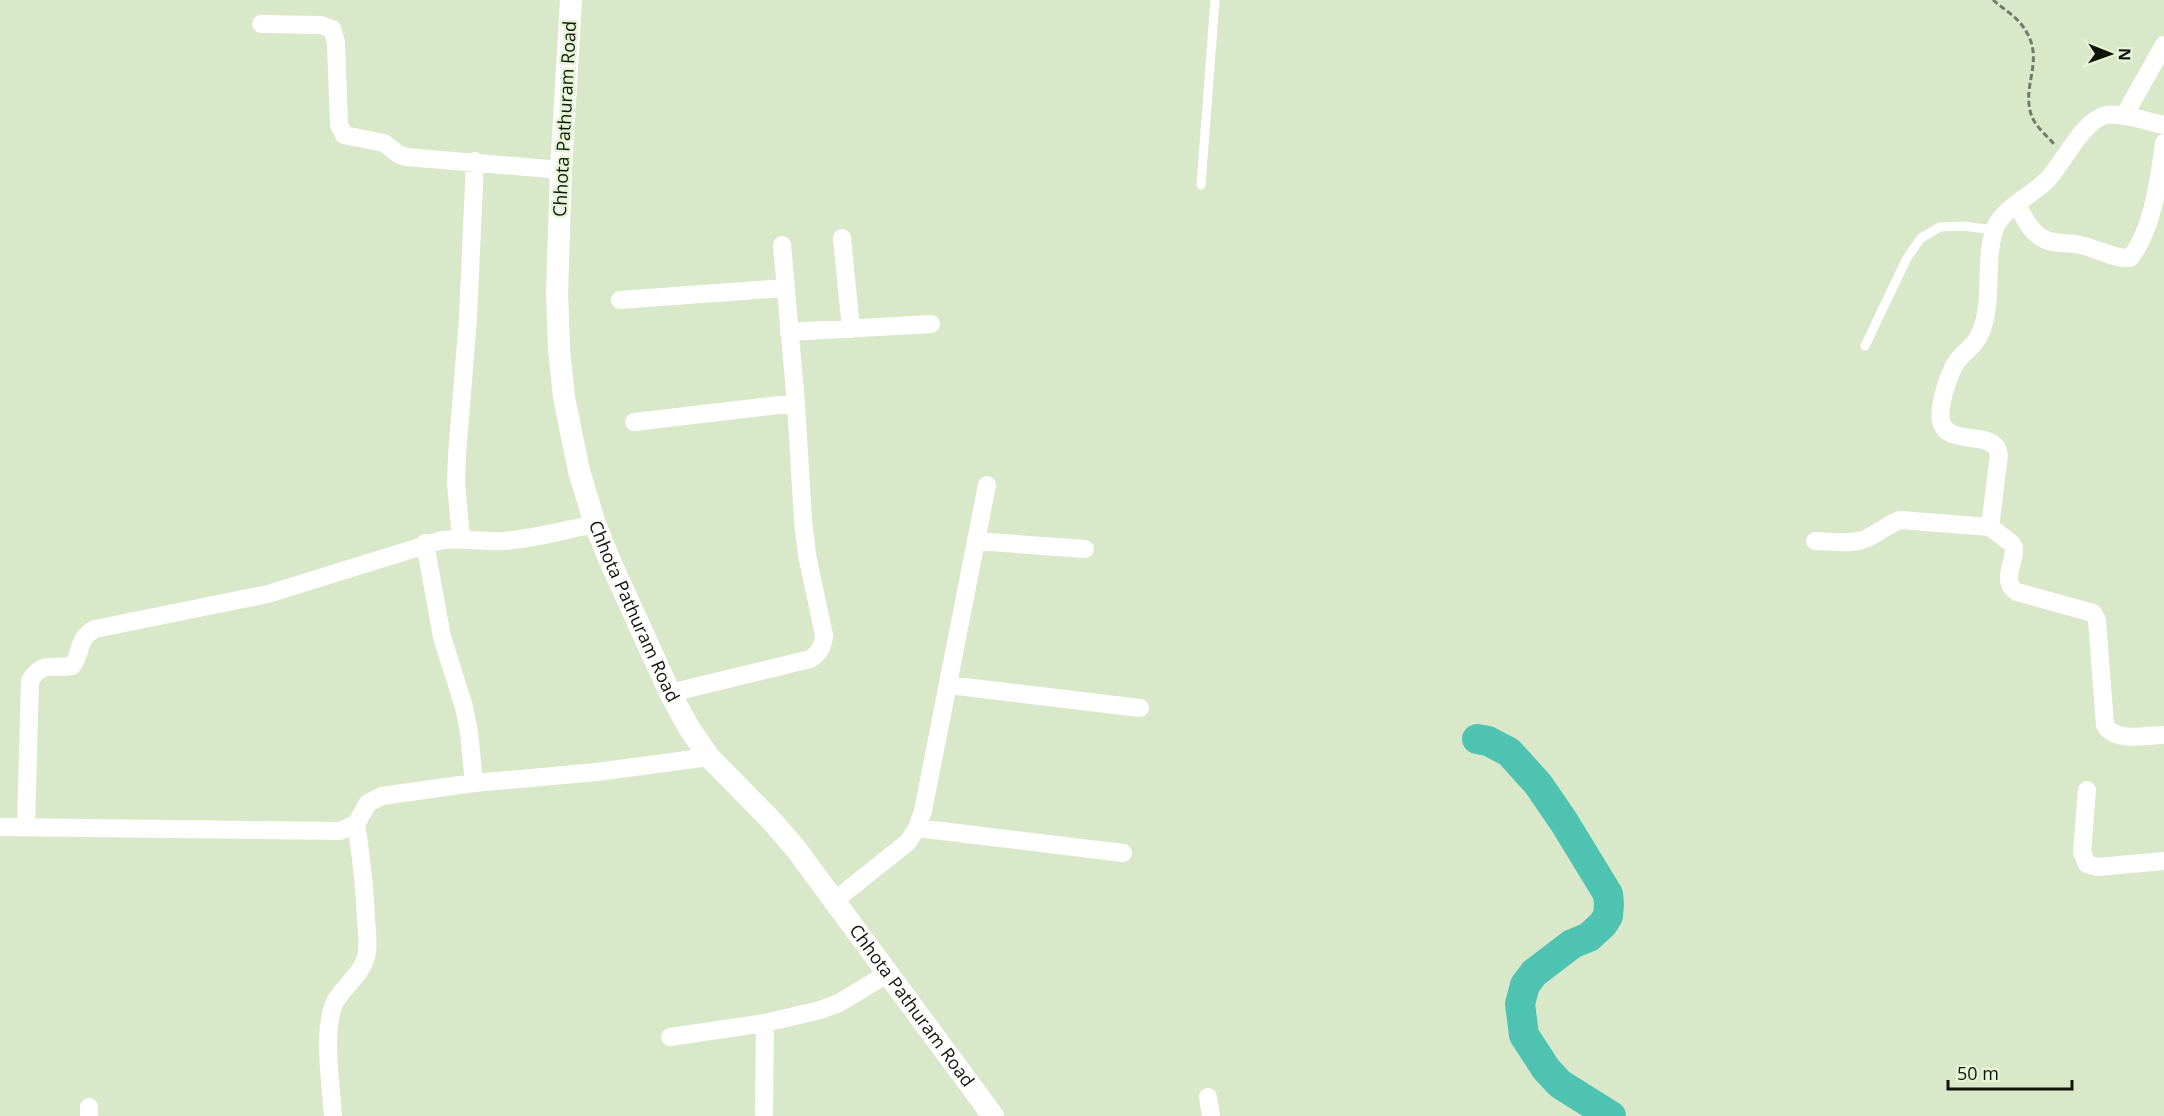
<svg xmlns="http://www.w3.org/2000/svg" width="2164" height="1116" font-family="'Open Sans',sans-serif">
	<rect width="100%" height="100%" fill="#d9e8c9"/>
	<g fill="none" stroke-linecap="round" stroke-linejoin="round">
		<path stroke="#4ec3b1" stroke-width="30" d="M1477 739 1488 741 1509 752 1538 784 1564 822 1608 894 1609 904 1608 916 1603 924 1589 937 1572 944 1534 973 1525 985 1520 1004 1524 1035 1546 1069 1560 1084 1611 1116"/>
		<path stroke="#727c67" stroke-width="3" stroke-dasharray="6 3" stroke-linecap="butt" d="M1993 0C2002 8 2014 15 2021 24 2048 58 2021 82 2031 114 2034 125 2046 135 2054 144"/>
		<path stroke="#fff" stroke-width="9" d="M1201 185 1215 0
			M1865 346 1907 258 1921 238 1940 227 1962 226 1994 230"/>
		<path stroke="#fff" stroke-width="18" d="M261 24 321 25 332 29 336 42 339 125 344 135 384 143 398 154 406 157 561 170
			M2124 116 2164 45
			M2164 125C2149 122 2120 112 2106 115 2083 120 2064 162 2048 179 2033 195 2003 208 1995 228 1983 261 1995 303 1979 336 1975 345 1964 352 1958 360 1949 371 1938 407 1941 421 1946 445 1986 432 1996 447 1998 449 1998 452 1999 455L1990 527 2011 543 2014 548C2015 564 2000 581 2017 592L2093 613 2097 620 2105 725C2115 743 2146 735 2164 735
			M2017 205C2023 215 2029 229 2039 236 2050 245 2067 242 2080 245 2097 248 2113 259 2130 258 2153 230 2159 178 2164 143
			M842 238 851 329
			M620 300 786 288
			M789 332 931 324
			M634 422 796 403
			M461 538 456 484 457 455 468 318 475 161
			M976 541 1085 549
			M1815 541C1830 541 1850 545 1865 539 1877 534 1887 525 1900 520L1990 527
			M425 543 442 637 464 707 469 732 474 783
			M948 685 1140 708
			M670 693 810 659C820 653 823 646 824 635L807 555 803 520 796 403 782 245
			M2087 790 2082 852 2087 864 2098 867 2164 861
			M0 827 340 831 356 824 368 803 382 796 474 783 597 772 709 757
			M26 827 30 681C41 661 52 669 72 666 83 652 76 639 95 629L268 594 442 540C463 538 482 542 503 541 534 539 564 530 595 524
			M917 828 1123 853
			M834 901 908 842 917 828 923 811 987 485
			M670 1037 765 1023 820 1010 839 1003 887 974
			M1208 1097 1211 1116
			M89 1116V1107
			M333 1116C331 1085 322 1029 335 1002 344 986 361 975 366 957 369 945 367 932 366 920 365 888 361 856 356 824
			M764 1116 765 1023"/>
		<path stroke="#fff" stroke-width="22" id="s1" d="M571 0 561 170 557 293 559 349 564 397 579 471 595 524 610 561 670 693 689 728 709 757 771 820 796 849 993 1116"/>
	</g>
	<g text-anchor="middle" stroke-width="5" stroke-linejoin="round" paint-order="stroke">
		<g font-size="18" fill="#10150a" stroke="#e6f5d6">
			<text transform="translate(565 119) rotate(-87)" y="6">Chhota Pathuram Road</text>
			<text dy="6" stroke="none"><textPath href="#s1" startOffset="624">Chhota Pathuram Road</textPath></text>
			<text dy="6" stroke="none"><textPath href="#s1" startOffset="1110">Chhota Pathuram Road</textPath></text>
		</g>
	</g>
	<g transform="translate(2110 54) rotate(91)" stroke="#e6f5d6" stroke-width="4.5" paint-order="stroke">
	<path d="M0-4.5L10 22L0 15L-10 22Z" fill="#10150a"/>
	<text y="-9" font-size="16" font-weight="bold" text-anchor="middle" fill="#10150a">N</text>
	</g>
	<path d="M1948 1080v9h124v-9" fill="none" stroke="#10150a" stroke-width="3"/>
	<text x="1957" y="1080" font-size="18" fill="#10150a" stroke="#e6f5d6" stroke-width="4.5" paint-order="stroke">50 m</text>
</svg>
